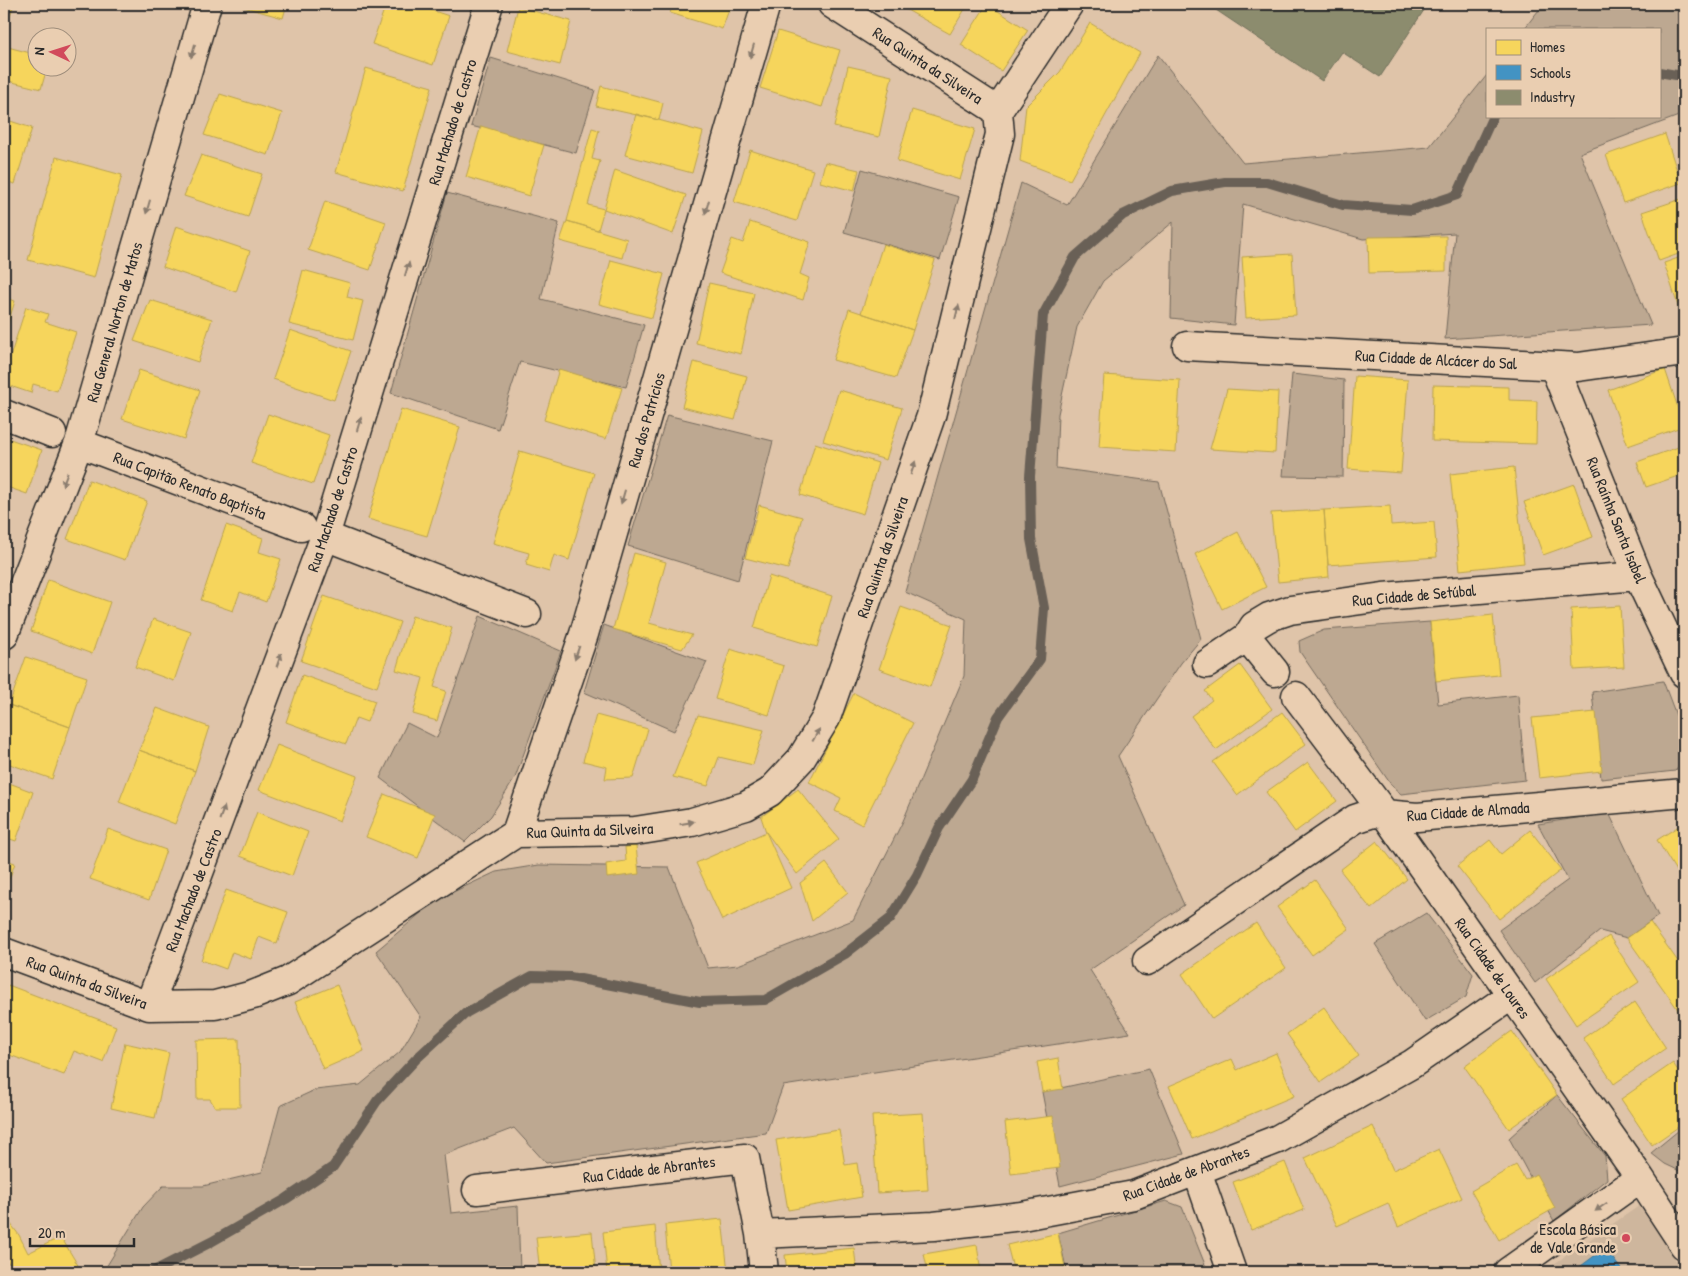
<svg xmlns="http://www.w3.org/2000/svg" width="1688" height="1276" font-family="'Patrick Hand',sans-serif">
	<rect width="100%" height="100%" fill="#dfc4a9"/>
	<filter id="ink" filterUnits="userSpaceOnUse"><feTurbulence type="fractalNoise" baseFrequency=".02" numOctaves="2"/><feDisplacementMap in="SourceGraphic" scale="10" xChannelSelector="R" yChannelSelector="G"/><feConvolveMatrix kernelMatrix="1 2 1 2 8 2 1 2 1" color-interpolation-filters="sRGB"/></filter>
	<g filter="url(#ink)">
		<path fill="#ceb69d" d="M1639 1206 1684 1272H1542Z"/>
		<path fill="#bda891" stroke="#746a5e" d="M1600 4H1684V114L1580 153 1651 325 1445 339 1455 233 1363 239 1243 204 1234 325 1171 318 1173 222 1103 281 1077 327 1058 414 1056 468 1159 482 1201 639 1181 663 1118 756 1184 905 1090 970 1130 1033 783 1086 766 1133 546 1163 514 1128 444 1155 451 1213 518 1206 520 1272H103L143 1207 163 1186H203L262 1172 280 1106 315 1090 360 1085 400 1052 421 1017 376 951 436 900 496 872 539 865 669 867 708 968 738 965 853 920 903 821 964 676 966 619 905 592 1021 183 1067 205 1158 55 1243 163 1429 147 1487 75V116H1659V29H1524L1538 11Z
			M491 58 595 90 576 153 471 126Z
			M862 169 959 197 940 260 844 232Z
			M447 193 559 223 541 299 644 325 626 387 520 362 498 429 391 393Z
			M1292 374 1344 380 1343 477 1283 476Z
			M667 415 773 441 738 580 628 546Z
			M480 616 561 651 515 778 491 816 465 842 380 778 407 723 437 738Z
			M1430 622 1438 704 1518 695 1525 780 1401 794 1392 786 1300 652 1299 641 1324 630Z
			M604 625 707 662 674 731 584 692Z
			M1663 681 1684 736V761L1675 771 1601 779 1592 692Z
			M1609 813 1658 916 1627 938 1600 931 1535 983 1499 930 1568 880 1538 824Z
			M1426 913 1473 974 1466 997 1425 1021 1375 944Z
			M1149 1069 1184 1154 1060 1186 1042 1092Z
			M1557 1095 1605 1156 1607 1179 1554 1221 1509 1138Z
			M1684 1126V1173L1665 1164 1651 1153Z
			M1166 1201 1182 1207 1208 1272H1067L1058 1233Z"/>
		<path fill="#f6d55c" stroke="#b9a24d" d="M4 4H14L4 32Z
			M240 4H287L283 18 240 6Z
			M386 4H413L449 16 433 65 372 44Z
			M673 4H731L722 29 670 13Z
			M896 4H968L950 34Z
			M987 4 1028 30 1001 71 961 45Z
			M518 7 571 21 560 65 507 51Z
			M1090 23 1140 53 1070 180 1020 161 1026 106 1060 72Z
			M778 31 840 50 822 107 760 88Z
			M4 46 38 55V68H47L41 89 4 80Z
			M848 66 892 76 879 137 834 127Z
			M366 68 432 87 403 191 336 172Z
			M601 86 663 103 659 120 596 106Z
			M220 94 282 113 268 155 204 135Z
			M912 110 975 129 960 180 897 161Z
			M636 114 703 132 692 173 625 155Z
			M4 119 32 128 15 184 4 181Z
			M481 126 544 145 529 196 466 177Z
			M592 128 599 130 592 159 600 161 588 205 604 209 598 230 567 221Z
			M1665 134 1681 183 1623 203 1606 155Z
			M750 150 813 170 797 221 734 202Z
			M201 155 262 174 248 217 184 196Z
			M56 157 122 175 94 278 28 260Z
			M825 162 859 170 854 191 820 182Z
			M615 170 686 195 673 234 604 209Z
			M1684 198V252L1659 261 1642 212Z
			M325 201 386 222 370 270 308 250Z
			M567 221 627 239 622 258 560 241Z
			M750 222 810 242 800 274 809 278 803 300 720 273 732 239 743 243Z
			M176 226 250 251 236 292 163 267Z
			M1446 236V271L1369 273 1368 237Z
			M883 244 935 260 913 330 861 313Z
			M1292 254 1296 315 1246 318 1242 257Z
			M1684 256V310L1680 312 1664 263Z
			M611 260 664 274 652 318 599 304Z
			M303 270 350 283 347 297 363 301 353 340 289 324Z
			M709 283 754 293 741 354 696 343Z
			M4 297 15 301 4 336Z
			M150 300 212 319 198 362 134 341Z
			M26 307 48 314 45 322 76 332 57 391 33 384 31 393 4 384V376Z
			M849 309 913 330 896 378 833 360Z
			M290 330 351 351 334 400 273 379Z
			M694 362 747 376 735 420 682 407Z
			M559 369 622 388 606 439 544 420Z
			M1665 369 1684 426 1628 446 1608 390Z
			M139 370 200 390 184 439 122 419Z
			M1104 375 1180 380 1176 452 1099 447Z
			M1355 376 1408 380 1401 473 1348 469Z
			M1433 385 1509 387V400L1537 401 1536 444 1432 441Z
			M1227 389 1278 392 1275 453 1210 449Z
			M839 390 902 408 886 460 823 441Z
			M401 409 460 427 427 536 368 519Z
			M268 414 329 435 313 484 251 463Z
			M4 437 42 450 27 494 4 486Z
			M815 443 878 463 863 514 800 495Z
			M1684 445V474L1646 487 1637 462Z
			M520 451 594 473 569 560 554 555 549 572 526 565 529 553 493 543Z
			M1514 467 1524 563 1460 570 1450 474Z
			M89 480 147 501 125 560 67 539Z
			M1574 484 1593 537 1543 555 1524 502Z
			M759 505 802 517 788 569 745 558Z
			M1390 506 1391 525 1434 522 1437 557 1328 565 1324 510Z
			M1324 510 1329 577 1278 582 1271 513Z
			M226 525 263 538 259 552 281 559 266 602 240 592 233 611 201 600Z
			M1238 532 1266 587 1222 609 1195 554Z
			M634 553 666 562 649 623 692 635 682 649 613 629Z
			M769 576 832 596 817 647 754 628Z
			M48 580 110 602 92 654 31 631Z
			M324 596 400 622 377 687 301 661Z
			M1620 606 1624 667 1574 670 1571 609Z
			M901 607 952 625 930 687 879 669Z
			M1493 615 1499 675 1436 681 1430 622Z
			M412 616 452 628 434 687 446 691 437 721 413 714 423 678 396 670Z
			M153 619 191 632 174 681 135 667Z
			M730 649 784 666 769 715 715 699Z
			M26 657 87 677 70 727 9 705Z
			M1240 665 1272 709 1216 750 1191 716 1212 700 1205 691Z
			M302 675 375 701 367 722 356 718 346 744 286 722Z
			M854 693 913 723 862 825 835 811 841 798 809 782Z
			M9 705 70 727 52 779 4 762V719Z
			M157 708 209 727 195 771 139 750Z
			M1282 712 1306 744 1237 795 1213 762Z
			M1596 712 1602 771 1539 778 1532 718Z
			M596 715 648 729 633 778 605 779 607 767 583 761Z
			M698 715 764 730 753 765 719 757 708 786 673 777Z
			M277 745 357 776 340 821 259 790Z
			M139 750 195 771 175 824 119 802Z
			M1308 762 1337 801 1295 832 1266 792Z
			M4 781 33 792 16 841 4 837Z
			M798 789 839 839 797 874 766 832 761 817Z
			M384 794 435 814 418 858 366 837Z
			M257 812 308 832 292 876 240 856Z
			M1679 826 1684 830V884L1657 840Z
			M108 829 166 850 149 900 90 879Z
			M1530 830 1561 870 1499 919 1457 866 1490 840 1501 854Z
			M766 832 791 888 722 920 696 863Z
			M1377 841 1407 879 1371 909 1340 870Z
			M636 846 639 874 607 878 606 864 626 861 625 847Z
			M4 859 15 863 4 893Z
			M826 863 848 892 812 921 800 883Z
			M1315 880 1349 929 1312 955 1277 907Z
			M226 890 288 912 277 944 259 937 251 959 232 952 226 969 201 960Z
			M1650 922 1684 970V1018L1627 938Z
			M1256 923 1286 968 1212 1019 1182 974Z
			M1609 936 1639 982 1576 1025 1546 979Z
			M8 985 116 1026 103 1062 74 1051 64 1075 4 1053V995Z
			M337 985 364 1051 323 1069 295 1002Z
			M1635 1002 1666 1048 1614 1084 1583 1038Z
			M1324 1007 1359 1056 1321 1082 1287 1034Z
			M1512 1031 1557 1095 1509 1129 1464 1066Z
			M239 1039 240 1107H215L210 1099H197L196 1040Z
			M125 1043 169 1053 155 1118 111 1108Z
			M1276 1053 1294 1096 1192 1139 1169 1086 1232 1059 1237 1070Z
			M1058 1058 1063 1089 1042 1092 1037 1062Z
			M1673 1063 1684 1080V1123L1652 1145 1621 1099Z
			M923 1113 928 1190 877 1193 872 1116Z
			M1053 1116 1060 1168 1011 1174 1005 1122Z
			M1373 1126 1393 1170 1439 1149 1462 1198 1398 1227 1388 1203 1337 1226 1305 1158Z
			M839 1130 845 1165 857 1163 862 1197 788 1210 776 1140Z
			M1285 1162 1304 1210 1251 1230 1233 1182Z
			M1516 1165 1525 1180 1536 1174 1555 1208 1499 1240 1471 1191Z
			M4 1215 19 1235 28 1253 61 1237 82 1272H4L11 1266 4 1256Z
			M722 1219 728 1272H669L665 1225Z
			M655 1226 659 1272H607L603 1232Z
			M592 1232 596 1272H540L536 1237Z
			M1058 1233 1066 1272H1014L1007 1245Z
			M977 1245 981 1272H928L924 1254Z
			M854 1248 857 1272H787L785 1255Z"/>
		<path fill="#4393c3" stroke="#3c7495" d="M1605 1248 1623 1272H1573Z"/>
		<path fill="#8c8c6e" stroke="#6f6f5a" d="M1207 4H1428L1380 77 1342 52 1322 81Z"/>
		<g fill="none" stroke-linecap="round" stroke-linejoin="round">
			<path stroke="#696057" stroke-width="10" d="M1659 72 1676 75 1684 74
				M152 1272 211 1242 286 1199 333 1167 377 1101 416 1059 466 1013 532 976 570 977 700 1002 765 1000 845 954 890 919 917 875 939 828 972 779 998 717 1040 659 1044 608 1031 539 1030 476 1043 315 1075 257 1123 215 1172 191 1225 182H1267L1343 205 1412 210 1457 195 1493 116"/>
			<defs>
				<path id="minor" d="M998 111 1069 4
					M1187 346 1578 367 1684 352
					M1554 366 1638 576 1684 673
					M4 414 52 433
					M79 443 301 527
					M325 536 527 614
					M4 635 79 443 207 4
					M1247 637 1275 672
					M1207 664 1247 637 1254 626 1269 617 1290 610 1383 597 1638 576
					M1296 696 1385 814 1640 1178 1684 1245
					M516 833 584 634 766 4
					M4 952 149 1006 215 1005 253 995 288 981 516 833 635 831 692 822 746 806 770 792 801 759 826 718 931 416 1000 134 998 111 832 4
					M1147 961 1355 819 1373 813 1417 817 1684 793
					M149 1006 325 536 489 4
					M1197 1171 1232 1272
					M477 1190 745 1158 760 1234 764 1272
					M760 1234 934 1226 1022 1216 1134 1195 1278 1139 1303 1125 1412 1064 1512 995
					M1508 1272 1640 1178"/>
			</defs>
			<use href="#minor" stroke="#2b2b2b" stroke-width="31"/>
			<use href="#minor" stroke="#eaceb1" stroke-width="28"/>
		</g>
		<defs><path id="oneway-solid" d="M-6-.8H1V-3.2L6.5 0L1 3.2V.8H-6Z" transform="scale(1.25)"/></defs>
		<g fill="#8a7c6e">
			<use href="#oneway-solid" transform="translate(193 51) rotate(106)"/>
			<use href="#oneway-solid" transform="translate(752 51) rotate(106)"/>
			<use href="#oneway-solid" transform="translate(148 207) rotate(106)"/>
			<use href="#oneway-solid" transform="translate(707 207) rotate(106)"/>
			<use href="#oneway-solid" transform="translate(407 269) rotate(-73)"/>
			<use href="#oneway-solid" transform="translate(957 312) rotate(-76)"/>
			<use href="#oneway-solid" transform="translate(359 424) rotate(-73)"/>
			<use href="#oneway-solid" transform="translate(913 468) rotate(-71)"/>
			<use href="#oneway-solid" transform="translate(65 479) rotate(111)"/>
			<use href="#oneway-solid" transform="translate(623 497) rotate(106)"/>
			<use href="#oneway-solid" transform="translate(577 653) rotate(109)"/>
			<use href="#oneway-solid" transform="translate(279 660) rotate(-70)"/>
			<use href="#oneway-solid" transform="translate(816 735) rotate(-61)"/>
			<use href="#oneway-solid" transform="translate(222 813) rotate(-70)"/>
			<use href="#oneway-solid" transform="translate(687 823) rotate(-10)"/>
			<use href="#oneway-solid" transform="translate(1601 1207) rotate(145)"/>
		</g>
	</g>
	<circle fill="#d1495b" stroke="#eaceb1" stroke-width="2" cx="1626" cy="1238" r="5"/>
	<g text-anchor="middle" stroke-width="5" stroke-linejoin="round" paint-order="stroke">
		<g font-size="16" fill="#2b2b2b" stroke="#eaceb1">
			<text transform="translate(928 65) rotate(33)" y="6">Rua Quinta da Silveira</text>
			<text transform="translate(452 122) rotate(-73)" y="6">Rua Machado de Castro</text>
			<text transform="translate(114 322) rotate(-74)" y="6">Rua General Norton de Matos</text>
			<text transform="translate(1436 359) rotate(3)" y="6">Rua Cidade de Alcácer do Sal</text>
			<text transform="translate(646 420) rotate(-74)" y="6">Rua dos Patrícios</text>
			<text transform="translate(190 485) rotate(21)" y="6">Rua Capitão Renato Baptista</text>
			<text transform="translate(332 509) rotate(-72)" y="6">Rua Machado de Castro</text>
			<text transform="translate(1617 520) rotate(68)" y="6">Rua Raínha Santa Isabel</text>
			<text transform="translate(882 557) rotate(-71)" y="6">Rua Quinta da Silveira</text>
			<text transform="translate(1414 595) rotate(-5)" y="6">Rua Cidade de Setúbal</text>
			<text transform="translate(1468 811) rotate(-4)" y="6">Rua Cidade de Almada</text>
			<text transform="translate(590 830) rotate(-2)" y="6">Rua Quinta da Silveira</text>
			<text transform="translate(193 890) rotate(-69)" y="6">Rua Machado de Castro</text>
			<text transform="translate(1493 968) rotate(55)" y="6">Rua Cidade de Loures</text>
			<text transform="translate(87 982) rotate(20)" y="6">Rua Quinta da Silveira</text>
			<text transform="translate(649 1169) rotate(-7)" y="6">Rua Cidade de Abrantes</text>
			<text transform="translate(1186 1173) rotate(-20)" y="6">Rua Cidade de Abrantes</text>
		</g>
		<g font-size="16" fill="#2b2b2b" stroke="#eaceb1" text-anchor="end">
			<text x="1616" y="1235">Escola Básica<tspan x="1616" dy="18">de Vale Grande</tspan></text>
		</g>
	</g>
	<rect width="1688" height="1276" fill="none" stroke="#eaceb1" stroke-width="20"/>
	<rect x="10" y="10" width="1668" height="1256" fill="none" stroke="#2b2b2b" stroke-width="2" filter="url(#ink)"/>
	<rect x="1486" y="28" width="175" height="90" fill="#eaceb1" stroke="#9e8d7b"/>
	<rect x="1496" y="40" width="25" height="15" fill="#f6d55c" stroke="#9e8d7b"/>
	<text x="1530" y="52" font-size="15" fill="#2b2b2b">Homes</text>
	<rect x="1496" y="65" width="25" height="15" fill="#4393c3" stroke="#9e8d7b"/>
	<text x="1530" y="78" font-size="15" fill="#2b2b2b">Schools</text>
	<rect x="1496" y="90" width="25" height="15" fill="#8c8c6e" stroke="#9e8d7b"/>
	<text x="1530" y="102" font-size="15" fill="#2b2b2b">Industry</text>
	<g transform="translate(52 52) rotate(274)"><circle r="24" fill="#eaceb1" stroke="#9e8d7b"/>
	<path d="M0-4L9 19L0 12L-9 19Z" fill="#d1495b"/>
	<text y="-8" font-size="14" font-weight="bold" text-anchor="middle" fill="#2b2b2b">N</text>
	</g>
	<path d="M30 1238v8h104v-8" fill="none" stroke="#2b2b2b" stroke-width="2.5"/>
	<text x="38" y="1238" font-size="15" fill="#2b2b2b" stroke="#eaceb1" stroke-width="4" paint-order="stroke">20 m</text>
</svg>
